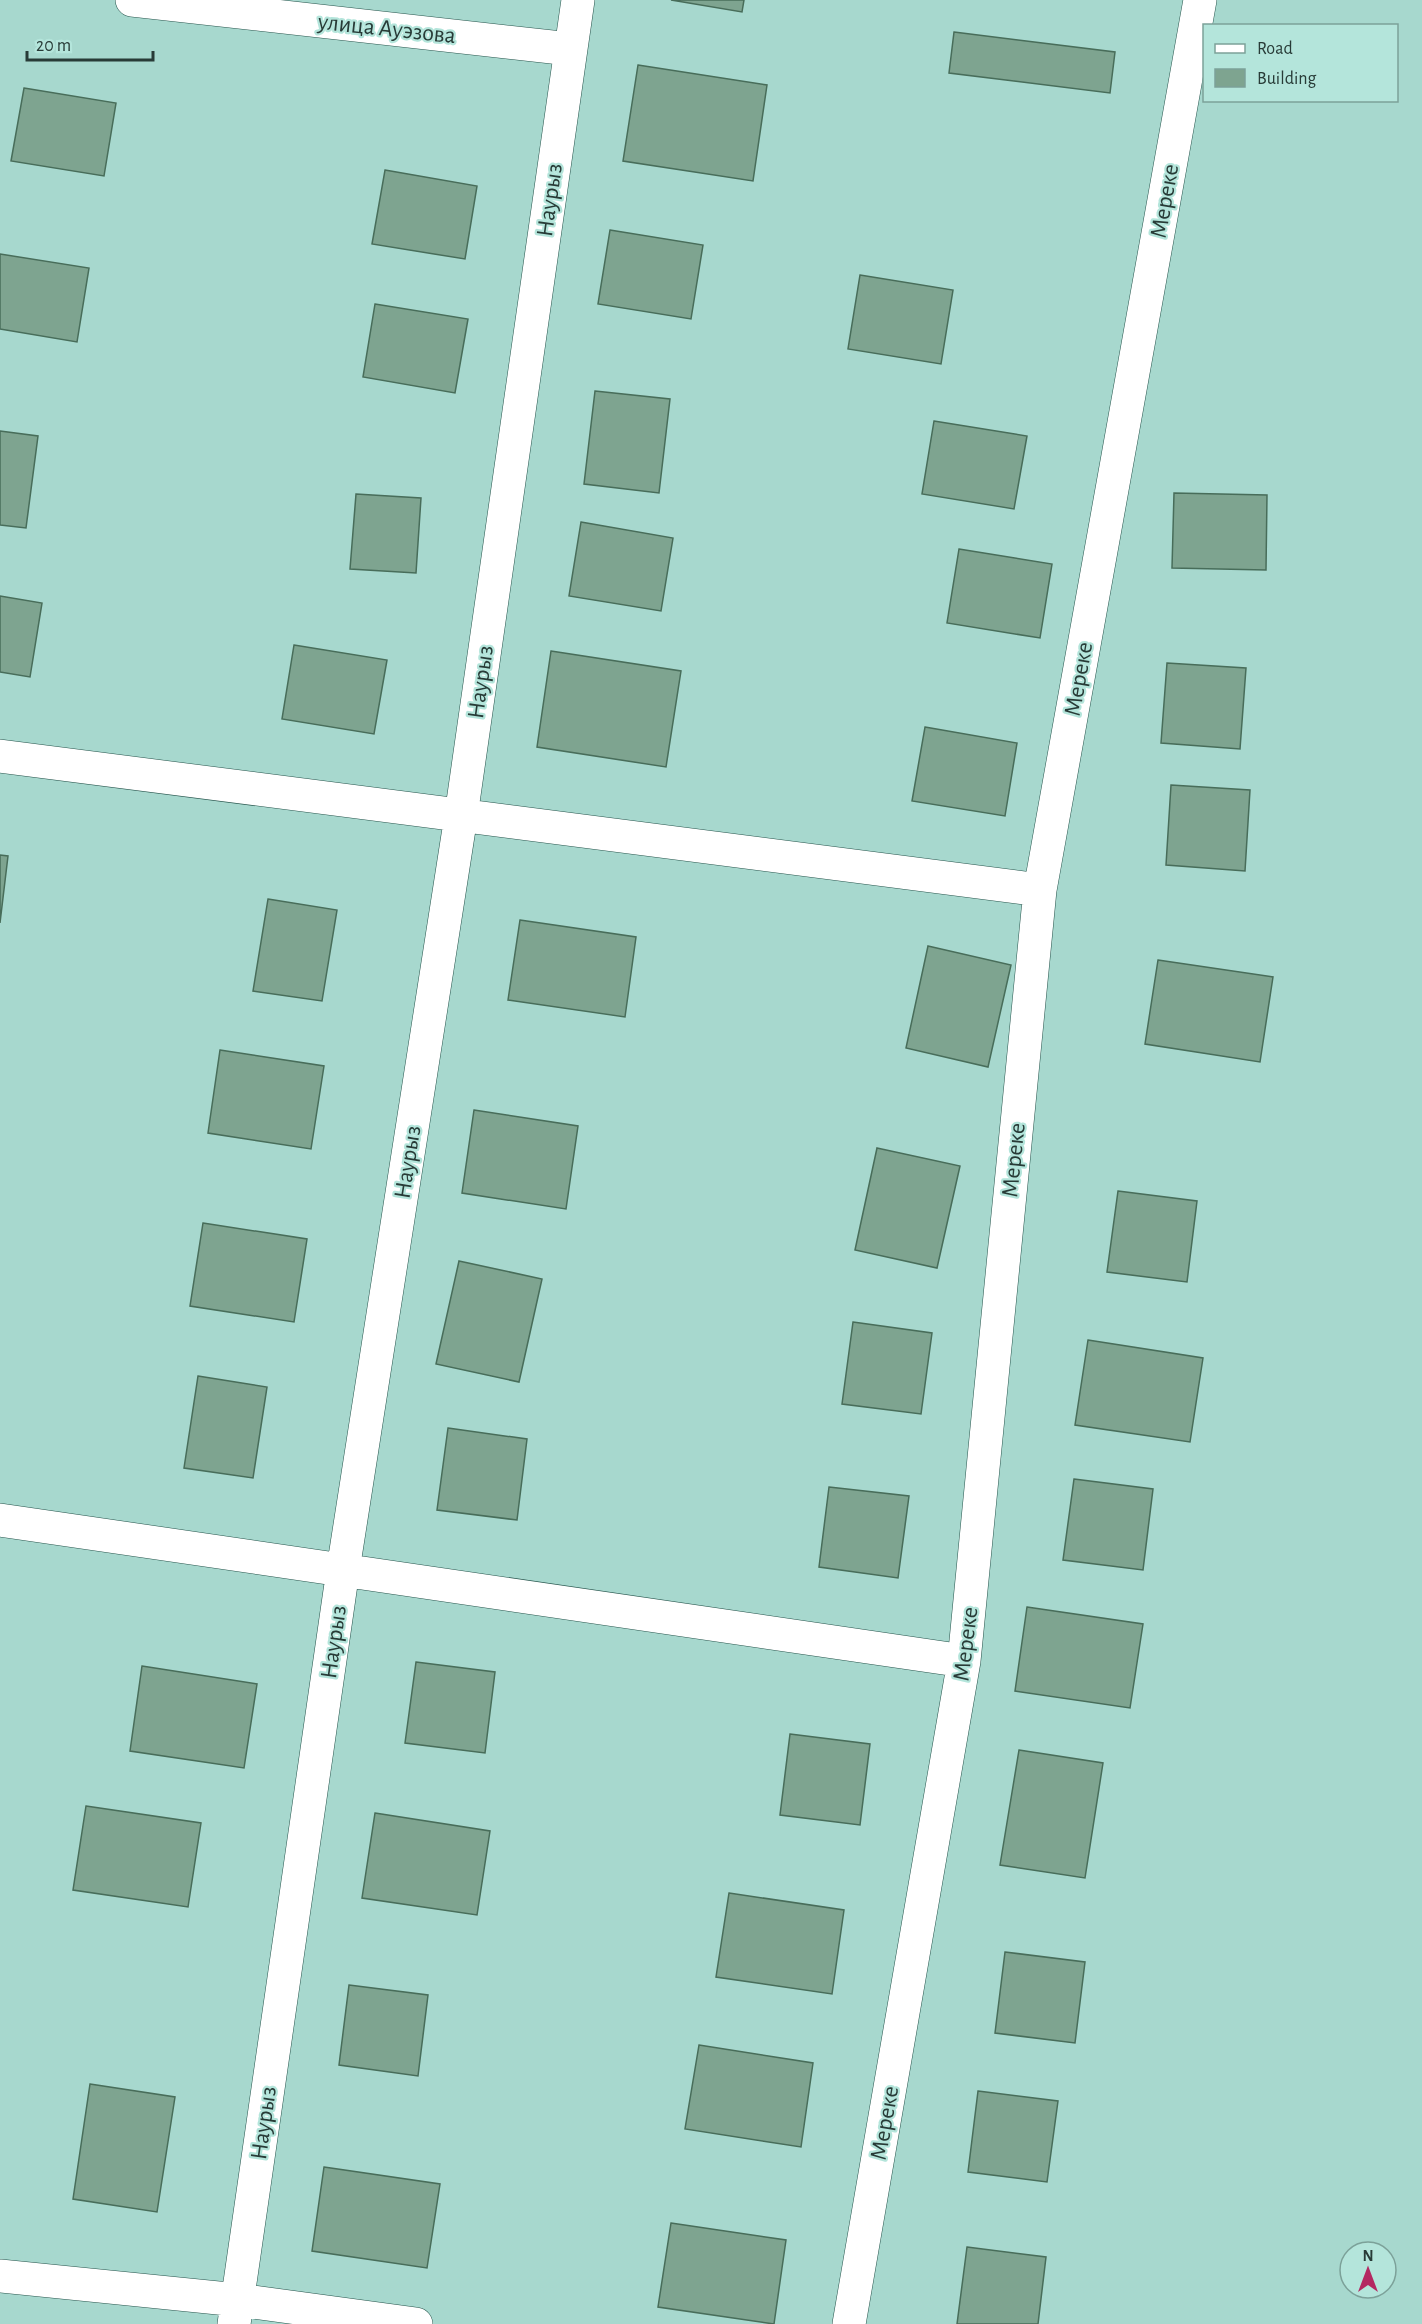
<svg xmlns="http://www.w3.org/2000/svg" width="1422" height="2324" font-family="'Alegreya Sans',sans-serif">
	<rect width="100%" height="100%" fill="#a7d8ce"/>
	<path fill="#7ea490" stroke="#486d5a" stroke-width="1.5" d="M671 0H744L742 12Z
		M954 32 1115 52 1110 93 949 73Z
		M638 65 767 85 753 181 623 161Z
		M24 88 116 103 104 176 11 161Z
		M385 170 477 186 465 259 372 244Z
		M610 230 703 245 691 319 598 304Z
		M0 254 89 268 77 342 0 329Z
		M860 275 953 290 941 364 848 349Z
		M375 304 468 319 455 393 363 377Z
		M595 391 670 399 659 493 584 484Z
		M934 421 1027 436 1014 509 922 494Z
		M0 431 38 436 26 528 0 525Z
		M1174 493 1267 495 1266 570 1172 568Z
		M356 494 421 498 416 573 350 569Z
		M581 522 673 538 661 611 569 596Z
		M959 549 1052 564 1040 638 947 623Z
		M0 596 42 603 30 677 0 672Z
		M294 645 387 660 374 734 282 719Z
		M551 651 681 671 666 767 537 747Z
		M1167 663 1246 668 1240 749 1161 743Z
		M925 727 1017 743 1005 816 912 801Z
		M1171 785 1250 790 1245 871 1166 865Z
		M0 855 8 856 0 923Z
		M268 899 337 910 322 1001 253 991Z
		M520 920 636 937 625 1017 508 1000Z
		M928 946 1011 965 988 1067 906 1048Z
		M1158 960 1273 977 1260 1062 1145 1044Z
		M220 1050 324 1066 311 1149 208 1133Z
		M474 1110 578 1126 566 1209 462 1193Z
		M877 1148 960 1166 937 1268 855 1250Z
		M1118 1191 1197 1201 1187 1282 1107 1272Z
		M203 1223 307 1239 294 1322 190 1306Z
		M459 1261 542 1279 519 1382 436 1364Z
		M853 1322 932 1333 921 1414 842 1404Z
		M1088 1340 1203 1358 1190 1442 1075 1425Z
		M198 1376 267 1387 253 1478 184 1468Z
		M448 1428 527 1439 517 1520 437 1510Z
		M1074 1479 1153 1489 1143 1570 1063 1560Z
		M829 1487 909 1496 898 1578 819 1567Z
		M1027 1607 1143 1624 1130 1708 1015 1691Z
		M416 1662 495 1672 485 1753 405 1743Z
		M142 1666 257 1684 244 1768 130 1751Z
		M790 1734 870 1744 860 1825 780 1815Z
		M1019 1750 1103 1763 1085 1878 1000 1865Z
		M86 1806 201 1823 188 1907 73 1890Z
		M375 1813 490 1831 477 1915 362 1898Z
		M729 1893 844 1910 832 1994 716 1977Z
		M1005 1952 1085 1962 1075 2043 995 2033Z
		M349 1985 428 1995 418 2076 339 2065Z
		M699 2045 813 2063 801 2147 685 2129Z
		M90 2084 175 2097 157 2212 73 2199Z
		M978 2091 1058 2101 1047 2182 968 2172Z
		M324 2167 440 2184 427 2268 312 2251Z
		M671 2223 786 2240 774 2324 658 2307Z
		M967 2247 1046 2257 1038 2324H957Z"/>
	<g fill="none" stroke-linecap="round" stroke-linejoin="round">
		<defs>
			<path id="minor" d="M132 0 570 49
				M0 756 1040 890
				M0 1520 964 1661
				M0 2276 238 2300 416 2324
				M234 2324 343 1570 461 816 578 0
				M849 2324 964 1661 1040 890 1200 0"/>
		</defs>
		<use href="#minor" stroke="#27554d" stroke-width="34"/>
		<use href="#minor" stroke="#fff" stroke-width="33"/>
	</g>
	<g text-anchor="middle" stroke-width="4.5" stroke-linejoin="round" paint-order="stroke">
		<g font-size="24" fill="#283b37" stroke="#b4e5db">
			<text transform="translate(387 28) rotate(6)" y="8">улица Ауэзова</text>
			<text transform="translate(549 200) rotate(-82)" y="8">Наурыз</text>
			<text transform="translate(1164 201) rotate(-80)" y="8">Мереке</text>
			<text transform="translate(1078 679) rotate(-80)" y="8">Мереке</text>
			<text transform="translate(480 682) rotate(-82)" y="8">Наурыз</text>
			<text transform="translate(1013 1160) rotate(-84)" y="8">Мереке</text>
			<text transform="translate(407 1162) rotate(-81)" y="8">Наурыз</text>
			<text transform="translate(333 1642) rotate(-82)" y="8">Наурыз</text>
			<text transform="translate(965 1644) rotate(-83)" y="8">Мереке</text>
			<text transform="translate(263 2123) rotate(-82)" y="8">Наурыз</text>
			<text transform="translate(884 2123) rotate(-80)" y="8">Мереке</text>
		</g>
	</g>
	<rect x="1203" y="24" width="195" height="78" fill="#b4e5db" stroke="#7ca199" stroke-width="1.5"/>
	<rect x="1215" y="44" width="30" height="9" fill="#ffffff" stroke="#7ca199" stroke-width="1.5"/>
	<text x="1257" y="54" font-size="18" fill="#283b37">Road</text>
	<rect x="1215" y="69" width="30" height="18" fill="#7ea490" stroke="#7ca199" stroke-width="1.5"/>
	<text x="1257" y="84" font-size="18" fill="#283b37">Building</text>
	<g transform="translate(1368 2270)"><circle r="28" fill="#b4e5db" stroke="#7ca199" stroke-width="1.5"/>
	<path d="M0-4.5L10 22L0 15L-10 22Z" fill="#b42862"/>
	<text y="-9" font-size="16" font-weight="bold" text-anchor="middle" fill="#283b37">N</text>
	</g>
	<path d="M27 51v9h126v-9" fill="none" stroke="#283b37" stroke-width="3"/>
	<text x="36" y="51" font-size="18" fill="#283b37" stroke="#b4e5db" stroke-width="4.5" paint-order="stroke">20 m</text>
</svg>
